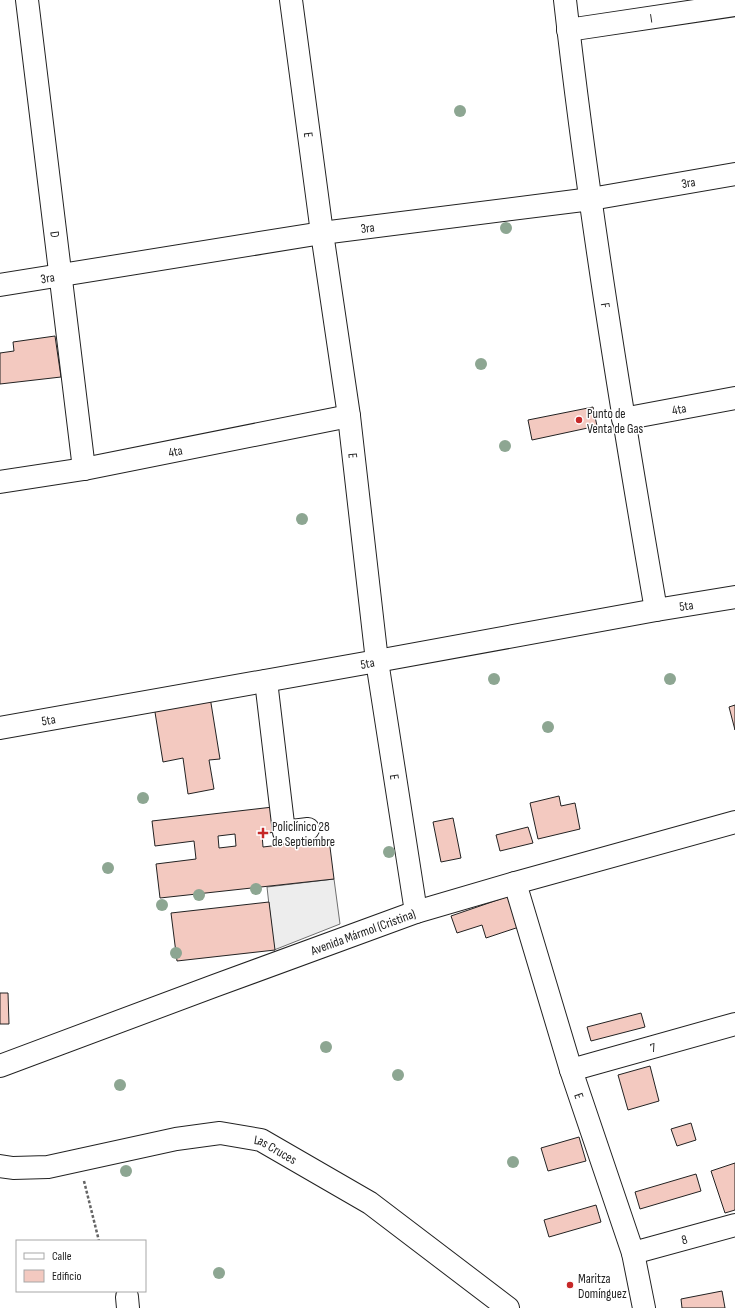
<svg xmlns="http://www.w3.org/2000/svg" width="735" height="1308" font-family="'Sofia Sans Condensed',sans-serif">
	<rect width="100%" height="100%" fill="#fff"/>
	<path fill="#ededed" stroke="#6f6f6f" d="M334 879 340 924 274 950 267 887Z"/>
	<path fill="#f3c9c0" stroke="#222" fill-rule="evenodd" d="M55 336 61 377 0 384V353L14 351 13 342Z
		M593 407 597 426 532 440 528 420Z
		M210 697 220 759 209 760 214 789 188 794 183 758 163 762 154 706Z
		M735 705V730L729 707Z
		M559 796 561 806 575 803 580 829 538 839 530 803Z
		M273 807 275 832 262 834 263 847 329 839 334 879 160 898 156 864 196 859 194 841 155 846 152 821ZM235 834 236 846 219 848 218 836Z
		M453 818 461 858 441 862 433 822Z
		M528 827 533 843 500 851 496 835Z
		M512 895 522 926 486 938 482 925 457 933 451 916Z
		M269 902 275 950 177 961 171 913Z
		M0 993H8L9 1024H0Z
		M641 1013 645 1027 591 1041 587 1027Z
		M650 1066 659 1101 628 1110 618 1075Z
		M691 1123 696 1140 677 1146 671 1129Z
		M579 1137 586 1161 548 1171 541 1148Z
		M735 1163V1210L725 1213 711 1171Z
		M696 1174 701 1191 640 1209 635 1192Z
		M596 1205 601 1222 549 1237 544 1220Z
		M722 1291 725 1308H682L681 1299Z"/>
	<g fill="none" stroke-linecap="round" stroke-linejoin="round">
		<defs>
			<g id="minor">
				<path id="s1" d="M27 0 84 469"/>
				<path id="s2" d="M291 0 322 233 349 416 377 661 416 912"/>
				<path id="s3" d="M565 0C588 204 621 407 656 610"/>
				<path id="s4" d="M568 30 735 5"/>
				<path id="s5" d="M0 285 322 233 591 199 735 174"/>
				<path id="s6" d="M623 419 735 398"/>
				<path id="s7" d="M0 482 84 469 349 416"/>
				<path d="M266 681 284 832 308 829"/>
				<path id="s8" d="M0 728 377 661 656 610 735 597"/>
				<path d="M515 883 735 822"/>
				<path id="s9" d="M571 1070 735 1024"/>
				<path id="s10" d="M633 1253 735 1225"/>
				<path d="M127 1297 128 1308"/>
			</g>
			<g id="major">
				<path id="s11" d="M0 1066 214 986 416 912 515 883 571 1070 633 1253 644 1308"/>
				<path id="s12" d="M0 1166 13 1168 48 1167 176 1139 220 1133 261 1140 370 1203 508 1308"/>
			</g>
		</defs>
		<use href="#minor" stroke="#222" stroke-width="24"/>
		<use href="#major" stroke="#222" stroke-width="24"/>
		<path stroke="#646464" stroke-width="2.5" stroke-dasharray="3 2" stroke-linecap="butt" d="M84 1181 99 1241"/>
		<use href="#minor" stroke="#fff" stroke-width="22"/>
		<use href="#major" stroke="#fff" stroke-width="22"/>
	</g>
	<g fill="#8da692">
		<circle cx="460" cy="111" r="6"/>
		<circle cx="506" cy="228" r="6"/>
		<circle cx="481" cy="364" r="6"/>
		<circle cx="505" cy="446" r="6"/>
		<circle cx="302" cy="519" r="6"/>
		<circle cx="494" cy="679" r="6"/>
		<circle cx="670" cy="679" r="6"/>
		<circle cx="548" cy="727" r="6"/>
		<circle cx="143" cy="798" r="6"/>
		<circle cx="389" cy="852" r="6"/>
		<circle cx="108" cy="868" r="6"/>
		<circle cx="256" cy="889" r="6"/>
		<circle cx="199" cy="895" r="6"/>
		<circle cx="162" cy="905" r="6"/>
		<circle cx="176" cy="953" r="6"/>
		<circle cx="326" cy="1047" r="6"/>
		<circle cx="398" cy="1075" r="6"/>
		<circle cx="120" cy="1085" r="6"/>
		<circle cx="513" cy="1162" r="6"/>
		<circle cx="126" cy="1171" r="6"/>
		<circle cx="219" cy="1273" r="6"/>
	</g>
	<g fill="#c62828" stroke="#fff" stroke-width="1.5">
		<circle cx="579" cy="420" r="4"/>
		<path d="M261 827h4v4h4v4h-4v4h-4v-4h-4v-4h4z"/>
		<circle cx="570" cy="1285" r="4"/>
	</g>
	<g text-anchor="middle" stroke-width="3" stroke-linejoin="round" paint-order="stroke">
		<g font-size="13" fill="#222" stroke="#fff">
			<text dy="5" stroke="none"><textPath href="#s4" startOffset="84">I</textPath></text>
			<text dy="5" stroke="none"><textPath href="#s2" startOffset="136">E</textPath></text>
			<text dy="5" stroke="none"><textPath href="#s5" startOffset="696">3ra</textPath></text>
			<text dy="5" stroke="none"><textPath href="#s5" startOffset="372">3ra</textPath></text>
			<text dy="5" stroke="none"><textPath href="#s1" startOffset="236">D</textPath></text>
			<text dy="5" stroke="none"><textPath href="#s5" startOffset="48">3ra</textPath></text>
			<text dy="5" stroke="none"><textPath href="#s3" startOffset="308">F</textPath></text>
			<text dy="5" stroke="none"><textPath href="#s6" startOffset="57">4ta</textPath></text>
			<text dy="5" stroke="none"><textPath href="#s7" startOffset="178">4ta</textPath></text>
			<text dy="5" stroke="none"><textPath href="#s2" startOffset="460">E</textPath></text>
			<text dy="5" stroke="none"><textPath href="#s8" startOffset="697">5ta</textPath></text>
			<text dy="5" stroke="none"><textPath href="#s8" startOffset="373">5ta</textPath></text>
			<text dy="5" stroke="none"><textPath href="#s8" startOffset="49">5ta</textPath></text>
			<text dy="5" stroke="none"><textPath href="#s2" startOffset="784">E</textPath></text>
			<text dy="5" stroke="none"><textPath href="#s11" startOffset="387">Avenida Mármol (Cristina)</textPath></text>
			<text dy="5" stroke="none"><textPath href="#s9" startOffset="85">7</textPath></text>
			<text dy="5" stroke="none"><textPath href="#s11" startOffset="769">E</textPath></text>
			<text dy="5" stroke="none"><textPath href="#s12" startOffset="282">Las Cruces</textPath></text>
			<text dy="5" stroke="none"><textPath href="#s10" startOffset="53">8</textPath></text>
		</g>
		<g font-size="13" fill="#222" stroke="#fff" text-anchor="start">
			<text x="587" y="418">Punto de<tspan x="587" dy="15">Venta de Gas</tspan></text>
			<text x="272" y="831">Policlínico 28<tspan x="272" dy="15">de Septiembre</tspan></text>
			<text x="578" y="1283">Maritza<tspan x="578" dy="15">Domínguez</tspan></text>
		</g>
	</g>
	<rect x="16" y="1240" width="130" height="52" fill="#ffffff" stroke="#a7a7a7"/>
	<rect x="24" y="1253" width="20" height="6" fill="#ffffff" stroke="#a7a7a7"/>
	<text x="52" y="1260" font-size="12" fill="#222222">Calle</text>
	<rect x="24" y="1270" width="20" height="12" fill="#f3c9c0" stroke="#a7a7a7"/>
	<text x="52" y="1280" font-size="12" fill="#222222">Edificio</text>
</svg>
